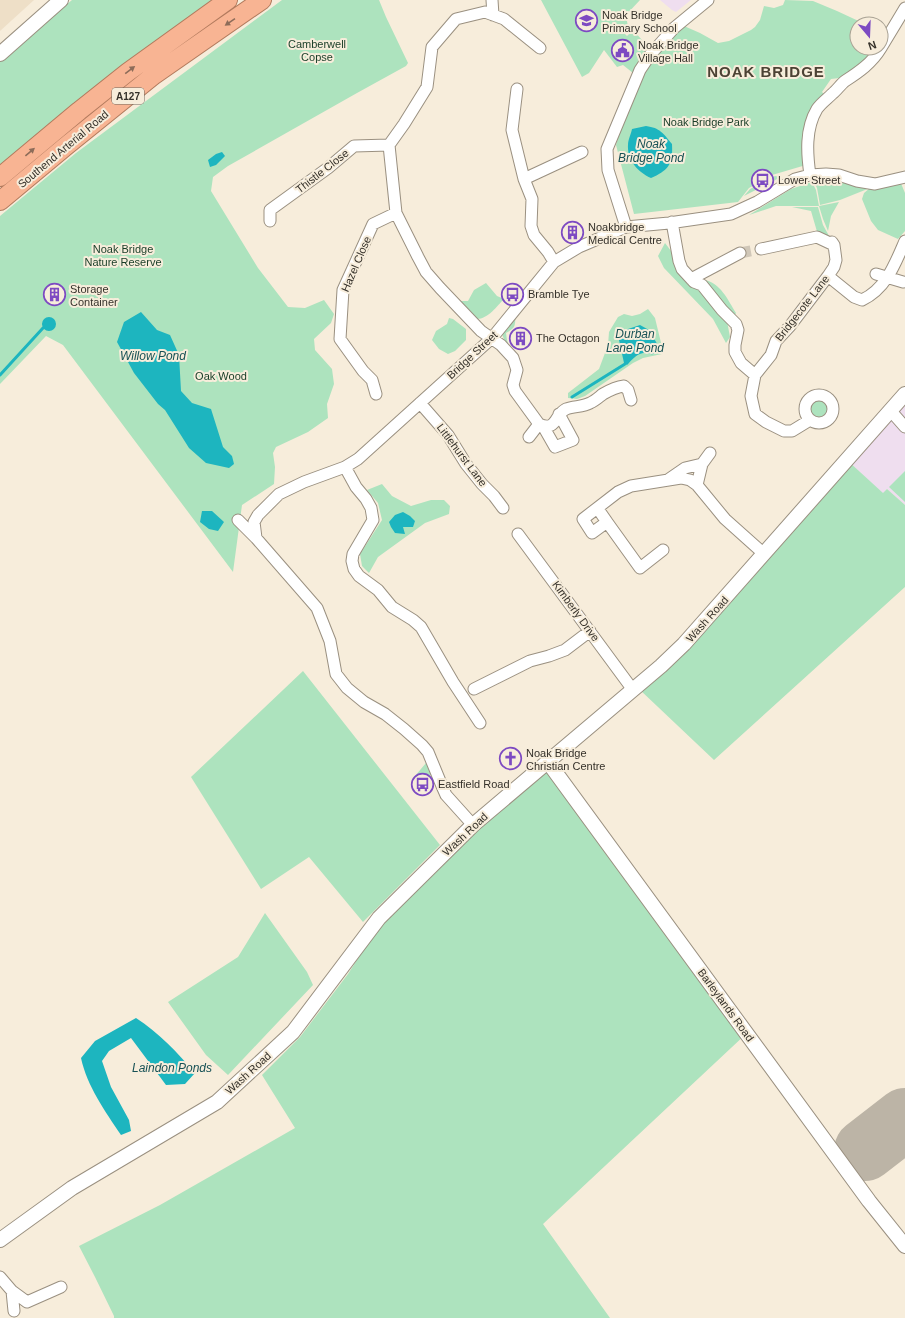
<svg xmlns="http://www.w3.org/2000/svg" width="905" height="1318" font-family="Arial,sans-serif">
	<rect width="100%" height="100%" fill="#f7eddb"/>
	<path fill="#eedfc7" d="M0 0H34L0 31Z"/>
	<path fill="#efdeef" d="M660 0H691L676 12 672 10Z
		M905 401V505L887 489 883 494 848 461Z"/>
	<path fill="#ade3be" d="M72 0H216L0 166V60Z
		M282 0H379L386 17 408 63 406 66 357 93 228 166 213 177 211 191 258 268 288 307 305 308 324 300 334 314 331 323 314 339 315 350 332 369 334 384 327 404 328 418 308 432 276 447 273 453 275 467 274 484 242 505 233 572 63 345 46 336 0 384V216L76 153Z
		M541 0H640L626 15 628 27 623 32 627 36 633 30 642 40 657 48 684 26 700 33 718 43 729 41 751 30 755 27 760 20 764 6 774 8 783 5 785 0 813 1 837 11 865 24H857V48H876L871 57 848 77 831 79 822 92 826 96 815 102 806 125V165L772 175 749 188 738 202 634 214 616 145 633 89 628 83 633 73 623 65 617 67 604 50 589 73 582 77Z
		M775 176 781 177 744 196 750 189Z
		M840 180C858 190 881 183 900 181L905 193V231L898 239 878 230 871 221 862 199 864 193 870 188 840 200 820 205 817 188 814 182Z
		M812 182 816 190 819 206H776L749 215 791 189Z
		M839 202 831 216 828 231 823 219 819 206Z
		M792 207H818L823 225 833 243 818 235 811 211Z
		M665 243 699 288 727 321 730 337 726 343 713 319 664 268 658 256Z
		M704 280C720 282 728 300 736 313L734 317Z
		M486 283 497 296 504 299C497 306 488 319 477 319L461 304V301H468L474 290Z
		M648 309 655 318 663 351 662 354 643 358 633 363 585 396 577 399 568 398V393L599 369 608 345 609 332 618 317 624 314 632 316 640 314Z
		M516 316C514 326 517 327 506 333L507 340 509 347 505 342 502 334Z
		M449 318 453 319 466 329V340L455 351 448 354 439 349 432 340 436 331 447 324Z
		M805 409a14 14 0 1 1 28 0a14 14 0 1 1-28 0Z
		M848 461 883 493 887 489 905 505V587L714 760 639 689Z
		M905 471V502L889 487Z
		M382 484 392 496 411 506 431 500H444L450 506 449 514 425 523 378 557 369 573 362 566 360 554 382 520 378 503 367 490Z
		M303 671 440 845 363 922 309 857 261 889 191 777Z
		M548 762 747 1033 543 1224 610 1318H114V1316L127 1308 114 1316 95 1277 79 1246 160 1205 295 1128 262 1075 300 1037 348 974 378 927Z
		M426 763 431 775 427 777 415 776Z
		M265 913 307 972 313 985 228 1075 206 1055 168 1002 238 957Z"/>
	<path fill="#1db5bf" d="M646 126C660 128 663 133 672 144 673 164 669 170 651 178 638 172 627 160 628 145 628 140 631 134 632 129Z
		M222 152 225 156 216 165 210 167 208 160 216 154Z
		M141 312 157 330 170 335 179 355 181 391 192 403 211 409 223 447 232 456 234 464 229 468 206 463 189 448 165 410 158 404 134 373 117 342 124 322Z
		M42 324a7 7 0 1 1 14 0a7 7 0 1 1-14 0Z
		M640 325 649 330 659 347C653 359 651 352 643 353 636 354 631 361 627 365L624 363 619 340 625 330Z
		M202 511H212L224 522 218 531 209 529 200 522Z
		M403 512 410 516 415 521 413 527H403L405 534 395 533 391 527 389 522 395 515Z
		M136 1018C159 1033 177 1052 195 1073L185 1084 166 1085 131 1038 109 1051 102 1061 111 1087 129 1120 131 1131 121 1135C105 1111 87 1086 81 1058L95 1041Z"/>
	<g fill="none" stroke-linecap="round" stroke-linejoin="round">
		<path stroke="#1db5bf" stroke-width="3" d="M0 375 43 328
			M572 397 625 364"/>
		<path stroke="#bcb4a6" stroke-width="62" d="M865 1150 905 1119"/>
		<path stroke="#d0c7b8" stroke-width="11" stroke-dasharray="11 5.5" stroke-linecap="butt" d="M740 253 761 249"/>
		<defs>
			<path id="minor" d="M492 0 493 15
				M540 48 504 19 485 12 456 19 432 47 427 87 404 124 389 145 396 213 418 257 426 272 440 288 481 331 501 345 513 358 517 370 513 385 515 391 539 424C557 432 554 415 566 409 574 406 583 407 590 403 595 401 599 397 603 394 610 390 616 387 624 386L628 390 631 400
				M881 48 905 8
				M517 89 512 130 524 179
				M810 175C807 154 805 129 817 109 821 103 827 99 832 94 837 90 841 84 845 81 859 72 872 63 881 48
				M270 221V210L328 168 354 146 389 145
				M672 222 679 261 682 269 694 282 702 285 722 310 736 324 738 330 735 345V352L741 363 755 375 771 355 776 341 790 326 828 276 834 267 836 260 834 245 832 242
				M626 227 608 170 607 149 640 70 650 55 674 28 708 0
				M761 249 817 237 834 245
				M554 262 548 252 534 235 531 226 532 199 524 179 582 152
				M876 274 903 282
				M828 276 854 297 862 300C886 289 895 264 905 241
				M691 279 740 253
				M755 375 751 396 755 414 766 422 784 431H792L810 420
				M376 394 372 380 363 371 340 339 343 290 373 224 396 213
				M805 409a14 14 0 1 1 28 0a14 14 0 1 1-28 0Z
				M420 403 448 435 466 464 482 484 494 496 503 508
				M890 410 905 427
				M543 426 555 447 573 440 559 414
				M529 437 539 424
				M702 464 710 453
				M345 467 356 487 366 499 371 508 373 520 353 554 352 561 354 569 359 576 378 590 392 607 413 620 421 627 453 682 480 723
				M669 479 685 468 702 464 697 485
				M598 509 607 522 592 533 583 519 618 492 631 486 681 478 690 480 697 485 725 519 764 554
				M238 520 256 538
				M607 522 640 568 663 550
				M518 534 633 690
				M474 689 530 661 549 656 565 650 590 631
				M473 825 446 795 442 786 428 752 422 745 404 729 385 714 364 702 347 688 336 674 330 641 317 608 256 538 254 522 258 515 279 494 304 482 345 467 358 459 492 338 554 262 579 247 626 227 669 223 731 214 757 202 795 179 810 175 826 174 839 175 857 181 875 184 905 177
				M0 1277 12 1291 14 1311
				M12 1291 27 1302 61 1287"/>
			<path id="tertiary" d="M0 54 61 0
				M548 762 869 1201 905 1246
				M0 1240 72 1188 217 1102 293 1032 379 918 473 825 661 666 684 644 905 394"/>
			<path id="trunk" d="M0 177 79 111 128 72 228 0
				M0 201 66 146 154 75 262 0"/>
		</defs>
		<use href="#minor" stroke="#9a9080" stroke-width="13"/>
		<use href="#tertiary" stroke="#9a9080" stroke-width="16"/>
		<use href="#trunk" stroke="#b27a5d" stroke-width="20"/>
		<use href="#minor" stroke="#fff" stroke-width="11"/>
		<use href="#tertiary" stroke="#fff" stroke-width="14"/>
		<use href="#trunk" stroke="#f8b493" stroke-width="18"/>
	</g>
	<defs><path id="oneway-solid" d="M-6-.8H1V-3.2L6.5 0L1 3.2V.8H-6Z"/></defs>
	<g fill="#8d6c59">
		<use href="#oneway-solid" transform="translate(230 22) rotate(146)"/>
		<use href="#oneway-solid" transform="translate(130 70) rotate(-37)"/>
		<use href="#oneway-solid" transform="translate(30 152) rotate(-40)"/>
	</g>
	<defs>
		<symbol id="school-ring" viewBox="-11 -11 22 22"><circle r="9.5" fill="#f7eddb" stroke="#7d4ac2" stroke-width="1.5"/><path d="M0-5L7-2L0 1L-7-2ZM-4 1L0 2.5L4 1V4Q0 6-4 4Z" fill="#7d4ac2"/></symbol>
		<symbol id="civic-ring" viewBox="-11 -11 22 22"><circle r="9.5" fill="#f7eddb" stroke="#7d4ac2" stroke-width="1.5"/><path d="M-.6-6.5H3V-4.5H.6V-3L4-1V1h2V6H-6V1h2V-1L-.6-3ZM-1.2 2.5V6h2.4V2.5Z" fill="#7d4ac2"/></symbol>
		<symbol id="bus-ring" viewBox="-11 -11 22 22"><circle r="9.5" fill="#f7eddb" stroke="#7d4ac2" stroke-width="1.5"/><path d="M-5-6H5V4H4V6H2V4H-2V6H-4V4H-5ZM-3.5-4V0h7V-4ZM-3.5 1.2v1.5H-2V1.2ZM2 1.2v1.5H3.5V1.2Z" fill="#7d4ac2"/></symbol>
		<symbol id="building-ring" viewBox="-11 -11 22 22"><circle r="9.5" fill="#f7eddb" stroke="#7d4ac2" stroke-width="1.5"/><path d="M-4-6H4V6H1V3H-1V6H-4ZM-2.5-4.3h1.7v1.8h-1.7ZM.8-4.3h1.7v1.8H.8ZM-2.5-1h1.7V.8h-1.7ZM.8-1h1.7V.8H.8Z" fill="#7d4ac2"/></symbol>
		<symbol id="church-ring" viewBox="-11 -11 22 22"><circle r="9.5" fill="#f7eddb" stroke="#7d4ac2" stroke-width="1.5"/><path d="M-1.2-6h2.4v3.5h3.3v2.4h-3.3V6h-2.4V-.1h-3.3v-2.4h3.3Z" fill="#7d4ac2"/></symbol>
	</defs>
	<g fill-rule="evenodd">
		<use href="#school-ring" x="574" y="8" width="25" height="25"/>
		<use href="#civic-ring" x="610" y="38" width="25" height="25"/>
		<use href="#bus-ring" x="750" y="168" width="25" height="25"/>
		<use href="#building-ring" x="560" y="220" width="25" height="25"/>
		<use href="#bus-ring" x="500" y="282" width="25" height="25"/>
		<use href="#building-ring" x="42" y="282" width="25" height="25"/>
		<use href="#building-ring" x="508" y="326" width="25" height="25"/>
		<use href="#church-ring" x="498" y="746" width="25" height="25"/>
		<use href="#bus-ring" x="410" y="772" width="25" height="25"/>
	</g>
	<g text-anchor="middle" stroke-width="4" stroke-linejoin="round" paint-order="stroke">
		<rect fill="#f7eddb" stroke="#6f695f" stroke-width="1" x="112" y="88" width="32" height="16" rx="3"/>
		<g font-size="10" font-weight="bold" fill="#35312a">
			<text x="128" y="100">A127</text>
		</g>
		<g font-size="11" fill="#35312a" stroke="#f7eddb" text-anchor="start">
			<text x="602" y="19">Noak Bridge<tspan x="602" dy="13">Primary School</tspan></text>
			<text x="638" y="49">Noak Bridge<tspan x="638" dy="13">Village Hall</tspan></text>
			<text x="778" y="184">Lower Street</text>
			<text x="588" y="231">Noakbridge<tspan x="588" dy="13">Medical Centre</tspan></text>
			<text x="70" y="293">Storage<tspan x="70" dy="13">Container</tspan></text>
			<text x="528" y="298">Bramble Tye</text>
			<text x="536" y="342">The Octagon</text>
			<text x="526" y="757">Noak Bridge<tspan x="526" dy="13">Christian Centre</tspan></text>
			<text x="438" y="788">Eastfield Road</text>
		</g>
		<g font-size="11" fill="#173c26" stroke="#f7eddb">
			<text x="317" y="48">Camberwell<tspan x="317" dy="13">Copse</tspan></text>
			<text x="706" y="126">Noak Bridge Park</text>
			<text x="123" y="253">Noak Bridge<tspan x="123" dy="13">Nature Reserve</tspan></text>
			<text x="221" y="380">Oak Wood</text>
		</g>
		<g font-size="11" fill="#35312a" stroke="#f7eddb">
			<text transform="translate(63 149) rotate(-40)" y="4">Southend Arterial Road</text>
			<text transform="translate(322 171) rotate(-38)" y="4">Thistle Close</text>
			<text transform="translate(356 264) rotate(-67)" y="4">Hazel Close</text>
			<text transform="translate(802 308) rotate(-52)" y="4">Bridgecote Lane</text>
			<text transform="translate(472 355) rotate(-43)" y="4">Bridge Street</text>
			<text transform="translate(462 455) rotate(53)" y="4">Littlehurst Lane</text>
			<text transform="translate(576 611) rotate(54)" y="4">Kimberly Drive</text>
			<text transform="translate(707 619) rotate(-48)" y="4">Wash Road</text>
			<text transform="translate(465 834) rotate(-43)" y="4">Wash Road</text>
			<text transform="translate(726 1005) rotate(54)" y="4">Barleylands Road</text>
			<text transform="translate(248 1073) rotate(-42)" y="4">Wash Road</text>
		</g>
		<g font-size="12" font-style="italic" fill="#175155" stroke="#f7eddb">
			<text x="651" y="148">Noak<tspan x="651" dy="14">Bridge Pond</tspan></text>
			<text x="635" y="338">Durban<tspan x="635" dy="14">Lane Pond</tspan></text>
			<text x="153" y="360">Willow Pond</text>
			<text x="172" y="1072">Laindon Ponds</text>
		</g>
		<g font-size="15" font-weight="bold" letter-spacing="1" fill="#4b4234" stroke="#f7eddb">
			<text x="766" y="77">NOAK BRIDGE</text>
		</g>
	</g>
	<g transform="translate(869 36) rotate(161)"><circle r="19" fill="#f7eddb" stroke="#a9a294"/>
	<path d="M0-3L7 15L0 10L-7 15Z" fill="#7d4ac2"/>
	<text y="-6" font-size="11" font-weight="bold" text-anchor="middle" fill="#35312a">N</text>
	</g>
</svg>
